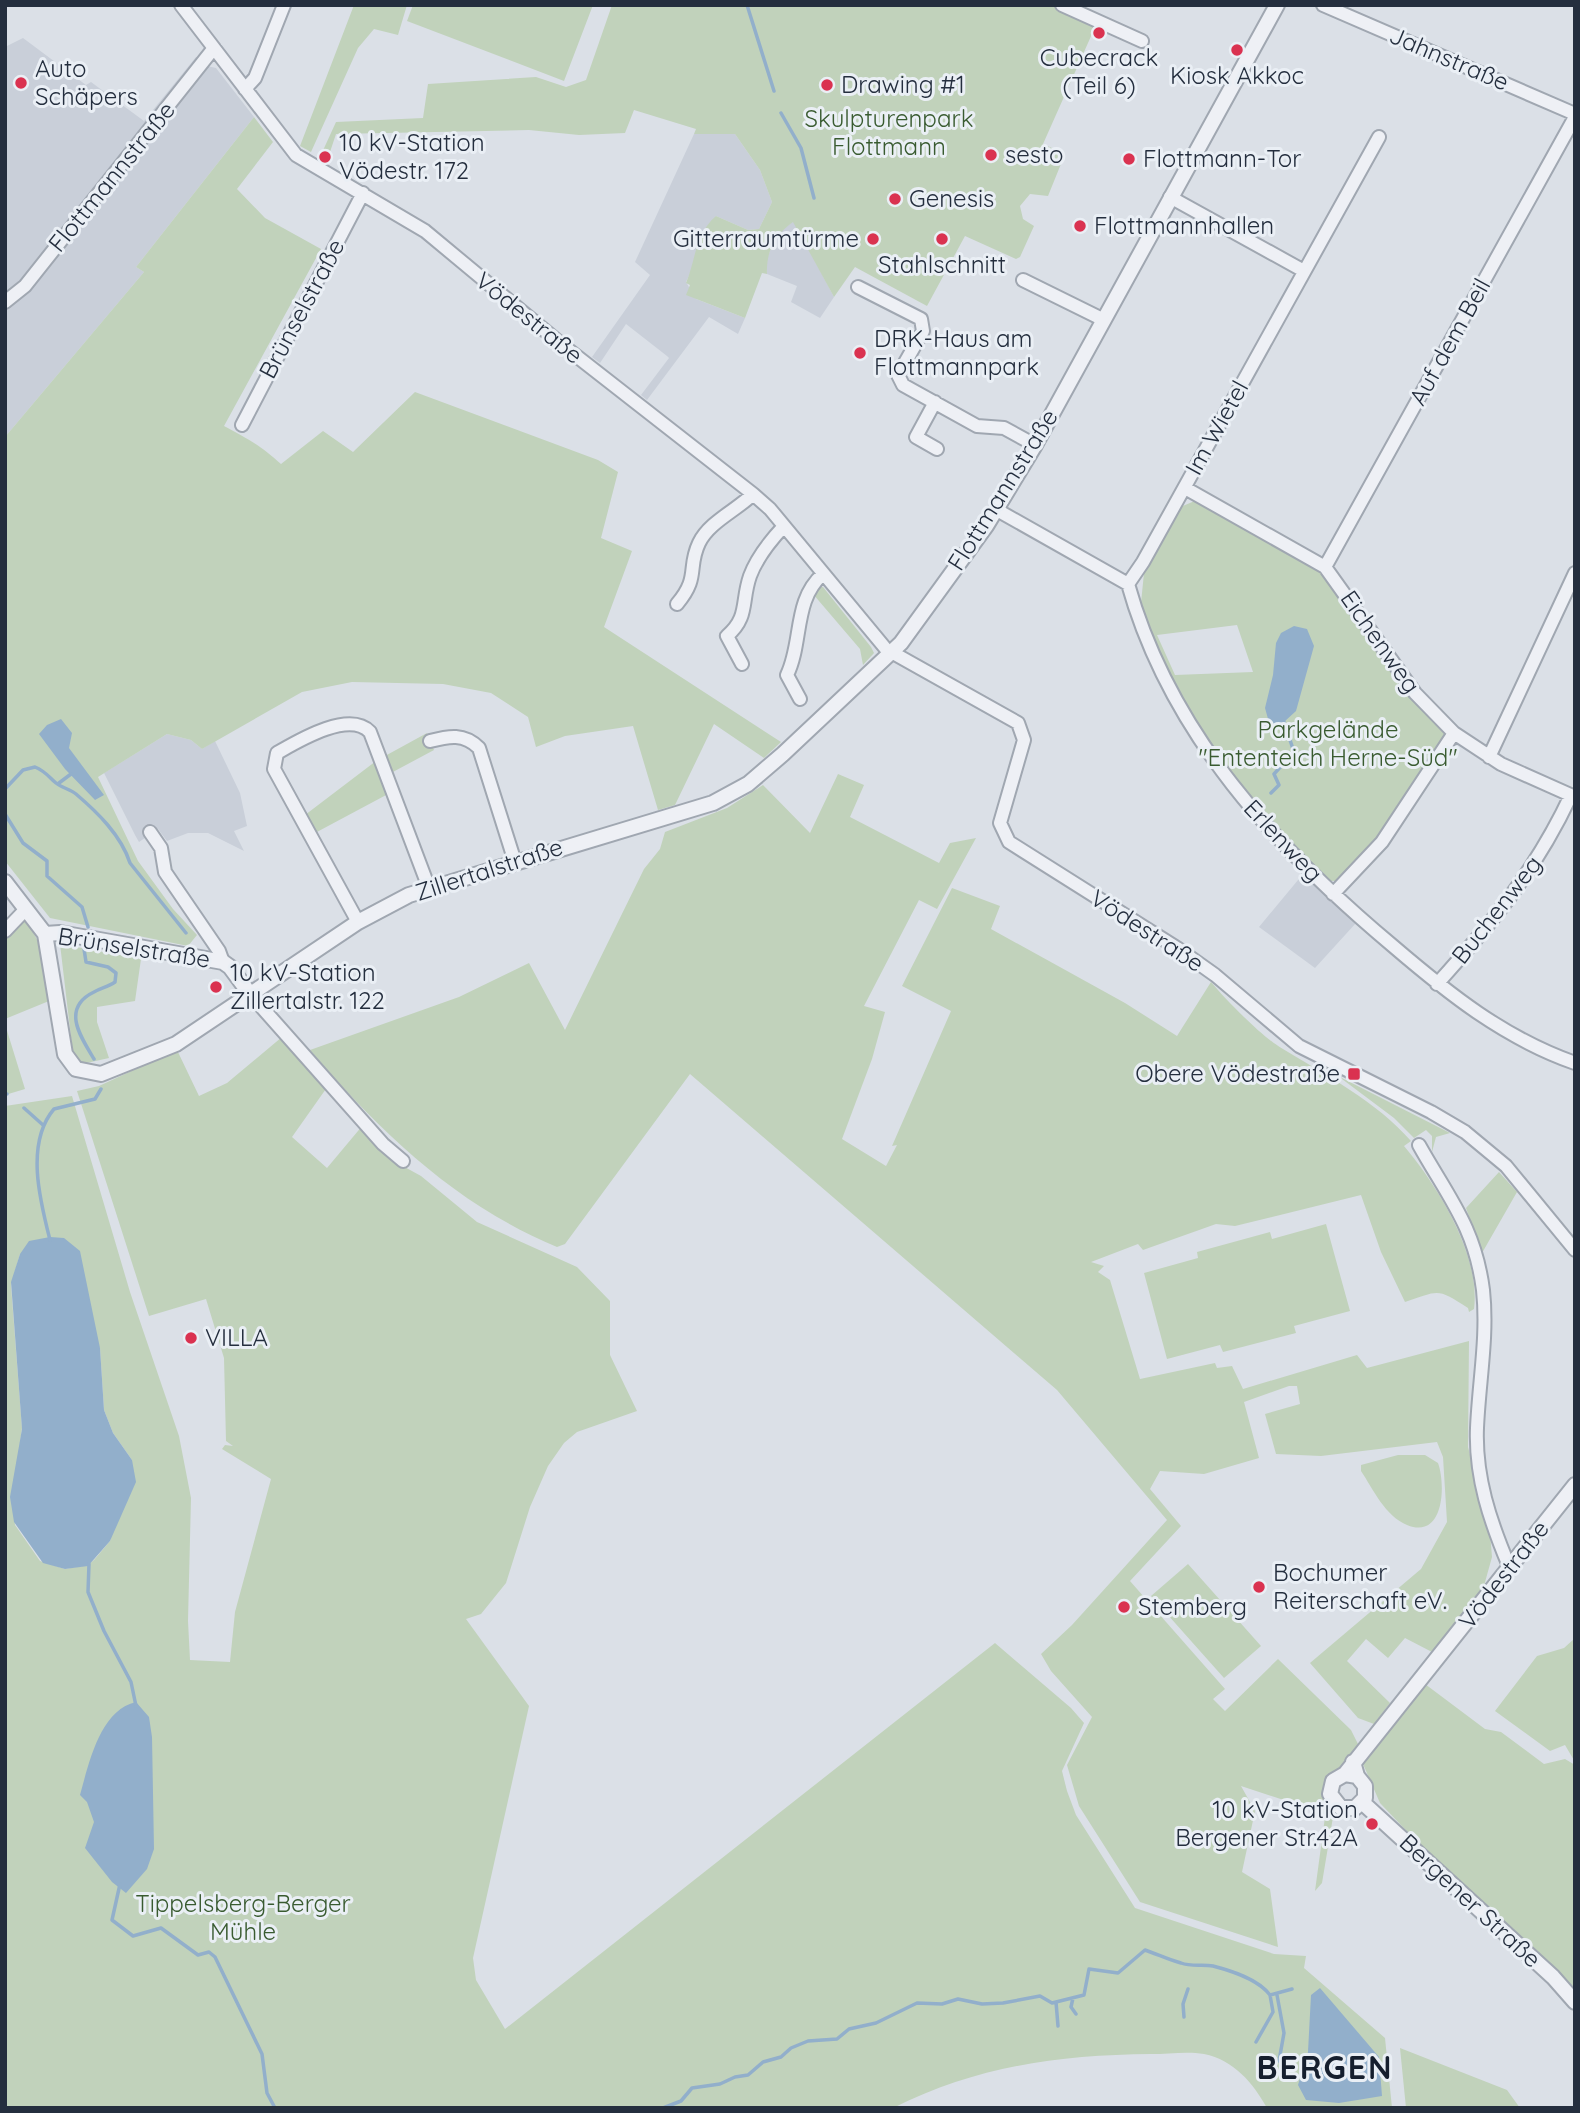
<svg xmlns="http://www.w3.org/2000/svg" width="1580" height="2113" font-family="Quicksand,sans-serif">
	<rect width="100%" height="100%" fill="#dbe0e7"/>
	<path fill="#c9cfd9" d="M23 38 86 85 91 82 144 121 196 57 207 66 216 68 254 117 136 267 144 272 5 437V47Z
		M694 134H735L760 170 772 202 759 229 748 230 716 216 686 282 696 299 745 318 738 334 709 317 647 400 641 395 669 358 667 356 626 324 600 363 592 357 650 275 635 262Z
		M794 221 834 297 820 318 791 302 797 286 767 274 766 261 777 233Z
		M167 734 191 740 202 749 215 741 240 793 247 826 234 831 244 851 208 833H188L167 841 158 829 139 842 135 835 104 773Z
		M1303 874 1356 923 1315 968 1259 927Z"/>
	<path fill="#c1d2bb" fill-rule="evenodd" d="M354 5H407L398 35 374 29 358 48 311 152 300 146Z
		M413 5H593L564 81 407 21Z
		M612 5H1051L1096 25 1043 144 1065 154 1048 196 1030 194 1020 206 1023 219 1034 226 1020 257 1016 259 965 236 927 306 855 267 834 297 793 222C775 235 766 251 767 274L762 273 745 318 686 295 690 285 686 283C696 259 695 234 716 216L748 230 759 229 772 202 760 170 735 134H694L696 129 634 110 625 133 579 135 529 130 336 134 327 161 320 157 336 122 423 118 428 84 536 77 566 87 586 80Z
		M254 117 273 142 237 189 265 218 321 249 224 426C248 439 260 445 281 464L323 431 353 452 415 392 598 460 618 472 601 538 632 551 604 627 781 742 764 758 714 724 675 805 658 810 633 726 565 736 536 747 528 717 491 693 443 684 352 682 302 692 202 749 191 740 167 734 98 777 138 861 173 909 197 935 188 946 50 918 5 861V437L144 272 136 267Z
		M1197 500 1310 564 1331 581 1444 730V738L1388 827 1339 881H1329L1283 837 1214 756 1158 657 1141 603 1144 573 1178 508ZM1237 625 1253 672 1175 675 1157 635Z
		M819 587H823L871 647 874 653 863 665 860 649 813 594Z
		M427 733 434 750 391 773 385 756Z
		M376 761 388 794 315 833 305 815Z
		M838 774 864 785 850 817 939 863 950 843 976 838 937 909 919 900 864 1006 885 1012 872 1059 842 1139 886 1166 897 1145 892 1146 951 1011 902 986 952 888 1000 906 991 929 1125 1003 1177 1036 1211 982C1226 1000 1263 1038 1283 1049 1327 1076 1376 1101 1411 1141L1404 1146C1437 1185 1481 1255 1474 1309L1469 1312 1468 1308C1437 1288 1440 1290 1405 1302L1381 1252 1361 1195 1235 1226 1216 1224 1143 1250 1138 1244 1091 1262 1104 1266 1098 1272 1110 1280 1140 1379 1215 1363 1217 1368 1232 1366 1243 1389 1357 1355 1367 1368 1469 1341 1468 1447 1490 1533 1492 1557 1482 1593 1432 1652 1405 1638 1388 1658 1366 1639 1347 1661 1390 1703 1374 1724 1358 1718 1310 1663 1421 1569 1447 1522 1443 1457 1437 1442 1321 1456 1276 1454 1265 1414 1300 1404 1297 1386H1289L1244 1402 1259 1458 1204 1474 1160 1471 1150 1489 1181 1526 1130 1581 1225 1689 1213 1699 1225 1711 1278 1659 1351 1730 1358 1744 1323 1790 1334 1811 1322 1883 1315 1891 1325 1817 1317 1811 1241 1786 1255 1811 1242 1872 1270 1889 1278 1947 1140 1902 1079 1806 1067 1765 1092 1717 1051 1671 1041 1654 1072 1625 1167 1520 1057 1390 690 1074 565 1244 557 1247C456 1205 380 1132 310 1050L459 997 529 963 565 1030 644 869 660 849 665 832 727 808 763 785 810 833Z
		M20 922H25C45 942 46 974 49 1001L5 1019V937Z
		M60 944 141 959 135 1001 97 1007V1022L109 1058 82 1064 73 1054Z
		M5 1024 25 1089 5 1095Z
		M282 1037 328 1086 292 1137 327 1168 363 1125 401 1165 421 1176 477 1222 577 1267 610 1301V1355L637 1411 577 1432 564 1443 548 1466 530 1507 506 1583 481 1614 466 1619 529 1706 473 1958 476 1980 505 2029 995 1643 1071 1708 1084 1723 1062 1771 1067 1791 1076 1815 1135 1908 1274 1954 1306 1956 1304 1968 1385 2038 1392 2108H1267C1253 2083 1234 2060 1204 2054 1188 2051 1168 2054 1151 2054 1058 2055 977 2066 893 2108H5V1106L72 1096 130 1292 179 1436 191 1498 188 1621 190 1660 230 1662 235 1612 271 1479 222 1449 225 1445 233 1446 226 1441 224 1358 206 1299 149 1316 77 1091 99 1086 177 1050 199 1096 227 1083ZM20 1254 100 1348 104 1410 113 1433 132 1460 110 1541 94 1560 88 1565 65 1569 40 1561 15 1525 13 1496 22 1428 11 1285Z
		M1338 1076 1450 1133 1436 1137 1432 1152V1136L1426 1130 1414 1138 1394 1118Z
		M1499 1172 1517 1192 1482 1253 1466 1208Z
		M1326 1224 1350 1311 1294 1326 1296 1333 1223 1352 1220 1345 1167 1359 1144 1273 1198 1258 1197 1252 1270 1232 1272 1239Z
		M1398 1455H1425L1438 1463C1446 1485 1444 1540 1407 1525 1385 1516 1373 1489 1361 1471V1465Z
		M1188 1564 1261 1646 1224 1678 1151 1596Z
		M1575 1638V1762L1565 1745 1550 1751 1495 1711 1537 1656 1564 1648Z
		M1425 1684 1485 1729 1501 1732 1544 1764 1565 1759 1575 1765V1988L1417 1842 1380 1803 1363 1764Z
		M1400 2048 1507 2090 1520 2108H1406Z"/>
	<path fill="#92afcb" d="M1294 626 1307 629 1314 646 1296 711 1284 722 1270 726 1265 708 1273 675 1276 643 1281 633Z
		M61 719 72 733 69 748 104 795 95 800 65 769 39 734 47 725Z
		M50 1237 64 1238 80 1251 100 1348 104 1410 113 1433 132 1460 136 1482 110 1541 88 1566 65 1569 43 1563 14 1522 10 1497 22 1429 11 1282 20 1254 29 1241Z
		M136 1702 149 1717 152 1737 154 1849 147 1869 126 1893 112 1882 85 1848 94 1822 87 1802 80 1795C89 1763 100 1710 136 1702Z
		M1320 1988 1379 2057 1382 2096 1339 2103 1306 2100 1298 2085 1308 2052 1311 1995Z"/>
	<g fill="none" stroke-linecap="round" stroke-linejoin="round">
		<path stroke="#92afcb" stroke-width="3.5" d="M747 5 774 91
			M781 113 801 148 814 198
			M59 783 71 774
			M5 789 23 770 35 767C45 771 49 777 56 783 62 788 70 789 76 794 97 812 121 835 130 863L186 933
			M1271 793 1279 785 1274 774 1294 752 1284 722
			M5 814 23 843 47 861V876L82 907 88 927
			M84 949 86 962 108 967 116 973 115 982C108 987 101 988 94 992 61 1008 80 1036 94 1059
			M5 1094H7
			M24 1108 43 1125
			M50 1240C40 1201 25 1143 54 1109L95 1099 101 1089
			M89 1564 88 1592 104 1631 131 1682 136 1706
			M120 1884 112 1920 133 1936 161 1928 198 1955 209 1952 215 1957 262 2054 267 2093 275 2108
			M1277 1995 1284 2033 1279 2061
			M1073 1998 1071 2007 1076 2014
			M1056 2002 1058 2026
			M1184 2017 1183 2004 1188 1989
			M1256 2042 1273 2012 1270 1995
			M663 2108 681 2101 692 2088 720 2084 735 2077 748 2075 763 2062 781 2057 791 2048 808 2041 837 2039 849 2029 876 2023 917 2003 942 2004 958 1999 982 2004 1003 2003 1040 1996 1052 2003 1084 1995 1089 1969 1118 1973 1145 1950C1157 1954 1169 1960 1181 1963 1191 1967 1203 1964 1213 1966 1232 1971 1258 1979 1270 1995L1292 1989"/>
		<defs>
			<path id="minor" d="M181 5 296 155 425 231 561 344 753 494 770 509 886 649 1018 723 1024 740 1000 823 1009 842 1177 948 1215 975 1299 1046 1431 1112 1465 1132 1506 1166 1575 1250
				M1062 5 1142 41
				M1323 5 1575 114
				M245 89 255 78 284 5
				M1170 197 1304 271
				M1023 280 1102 319
				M858 287 921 319 923 331 898 375 903 385 977 426 1004 428 1035 445
				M5 302 25 286 214 48
				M935 402 916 437 937 449
				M242 425 363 193
				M1185 488 1325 567 1415 693 1454 733 1501 764 1575 797
				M997 510 1128 584C1170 734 1276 848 1393 946 1449 994 1504 1038 1575 1063
				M1325 567 1575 117
				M1128 584 1143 562 1379 137
				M677 604C700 577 687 568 699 543 709 522 737 510 753 494
				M742 664 727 636C749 617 741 602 750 576 757 557 770 541 784 526
				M800 699 787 675C803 642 793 600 823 574
				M430 741C449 736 464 733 479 748L515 862
				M1489 757 1575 573
				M150 832 161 848 165 872 219 951 223 962
				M1333 894 1382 842 1454 733
				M358 922 274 769 277 753C298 741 349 710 370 732L429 888
				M5 931 26 909
				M1437 984C1492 923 1536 870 1571 795
				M250 994 383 1144 403 1161
				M1419 1145C1448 1197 1475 1227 1483 1290 1488 1336 1479 1381 1477 1428 1475 1477 1490 1521 1509 1566"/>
			<path id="tertiary" d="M5 882 45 934 65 1054 76 1069 101 1074 176 1044 358 922 409 895 713 803 748 784 783 754 901 643 986 526 1035 445 1277 5
				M45 934 60 933 223 962 230 967 250 994
				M1353 1762 1357 1776 1365 1786V1798L1355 1808H1341L1330 1794 1333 1781 1345 1774 1357 1776
				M1345 1774 1575 1485
				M1362 1802 1553 1977 1575 2002"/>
		</defs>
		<use href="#minor" stroke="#a0a7b1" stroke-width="16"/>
		<use href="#tertiary" stroke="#a0a7b1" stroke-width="18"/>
		<use href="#minor" stroke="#eef0f5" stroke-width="12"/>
		<use href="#tertiary" stroke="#eef0f5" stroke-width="14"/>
	</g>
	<g fill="#da3250" stroke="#eaeff5" stroke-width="2.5">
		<circle cx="1099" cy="33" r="7"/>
		<circle cx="1237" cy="50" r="7"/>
		<circle cx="21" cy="83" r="7"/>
		<circle cx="827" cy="85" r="7"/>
		<circle cx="991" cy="155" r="7"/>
		<circle cx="325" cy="157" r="7"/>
		<circle cx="1129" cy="159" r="7"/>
		<circle cx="895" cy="199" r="7"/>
		<circle cx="1080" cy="226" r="7"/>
		<circle cx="873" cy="239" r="7"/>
		<circle cx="942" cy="239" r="7"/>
		<circle cx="860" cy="353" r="7"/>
		<circle cx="216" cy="987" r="7"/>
		<rect x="1347" y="1067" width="14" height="14" rx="3.5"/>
		<circle cx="191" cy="1338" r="7"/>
		<circle cx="1259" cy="1587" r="7"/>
		<circle cx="1124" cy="1607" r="7"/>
		<circle cx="1372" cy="1824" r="7"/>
	</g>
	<g text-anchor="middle" stroke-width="6" stroke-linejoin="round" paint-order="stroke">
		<g font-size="24" fill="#242e3e" stroke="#eaeff5" text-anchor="start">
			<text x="1099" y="66" text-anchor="middle">Cubecrack<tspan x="1099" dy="28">(Teil 6)</tspan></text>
			<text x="35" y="77">Auto<tspan x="35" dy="28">Schäpers</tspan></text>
			<text x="1237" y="84" text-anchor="middle">Kiosk Akkoc</text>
			<text x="841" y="93">Drawing #1</text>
			<text x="339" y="151">10 kV-Station<tspan x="339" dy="28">Vödestr. 172</tspan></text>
			<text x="1005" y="163">sesto</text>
			<text x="1143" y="167">Flottmann-Tor</text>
			<text x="909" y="207">Genesis</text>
			<text x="1094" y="234">Flottmannhallen</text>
			<text x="859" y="247" text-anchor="end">Gitterraumtürme</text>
			<text x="942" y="273" text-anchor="middle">Stahlschnitt</text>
			<text x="874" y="347">DRK-Haus am<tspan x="874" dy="28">Flottmannpark</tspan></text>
			<text x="230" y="981">10 kV-Station<tspan x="230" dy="28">Zillertalstr. 122</tspan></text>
			<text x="1340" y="1082" text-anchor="end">Obere Vödestraße</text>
			<text x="205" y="1346">VILLA</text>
			<text x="1273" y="1581">Bochumer<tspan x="1273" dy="28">Reiterschaft eV.</tspan></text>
			<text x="1138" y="1615">Stemberg</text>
			<text x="1358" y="1818" text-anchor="end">10 kV-Station<tspan x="1358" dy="28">Bergener Str.42A</tspan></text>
		</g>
		<g font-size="24" fill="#242e3e" stroke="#eaeff5">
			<text transform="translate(1449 59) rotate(23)" y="8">Jahnstraße</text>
			<text transform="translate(112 177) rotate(-51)" y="8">Flottmannstraße</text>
			<text transform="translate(302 309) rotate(-62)" y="8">Brünselstraße</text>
			<text transform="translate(529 318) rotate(39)" y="8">Vödestraße</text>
			<text transform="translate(1450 342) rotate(-61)" y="8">Auf dem Beil</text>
			<text transform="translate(1217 428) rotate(-61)" y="8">Im Wietel</text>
			<text transform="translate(1003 490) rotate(-58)" y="8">Flottmannstraße</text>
			<text transform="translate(1380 642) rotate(55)" y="8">Eichenweg</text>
			<text transform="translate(1283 841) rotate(47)" y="8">Erlenweg</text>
			<text transform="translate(489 870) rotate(-18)" y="8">Zillertalstraße</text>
			<text transform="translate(1497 910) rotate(-52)" y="8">Buchenweg</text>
			<text transform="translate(1147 931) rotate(33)" y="8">Vödestraße</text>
			<text transform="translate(134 948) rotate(9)" y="8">Brünselstraße</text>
			<text transform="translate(1504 1575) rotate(-52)" y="8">Vödestraße</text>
			<text transform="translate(1470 1901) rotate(43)" y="8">Bergener Straße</text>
		</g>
		<g font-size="24" fill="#395b30" stroke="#eaeff5">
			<text x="889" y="127">Skulpturenpark<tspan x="889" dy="28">Flottmann</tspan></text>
			<text x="1328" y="738">Parkgelände<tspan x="1328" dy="28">"Ententeich Herne-Süd"</tspan></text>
			<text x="243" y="1912">Tippelsberg-Berger<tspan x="243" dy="28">Mühle</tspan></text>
		</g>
		<g font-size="32" font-weight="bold" letter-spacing="2" fill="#161f2e" stroke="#eaeff5">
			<text x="1325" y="2079">BERGEN</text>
		</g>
	</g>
	<rect width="1580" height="2113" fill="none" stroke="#242e3e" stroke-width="14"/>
</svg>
